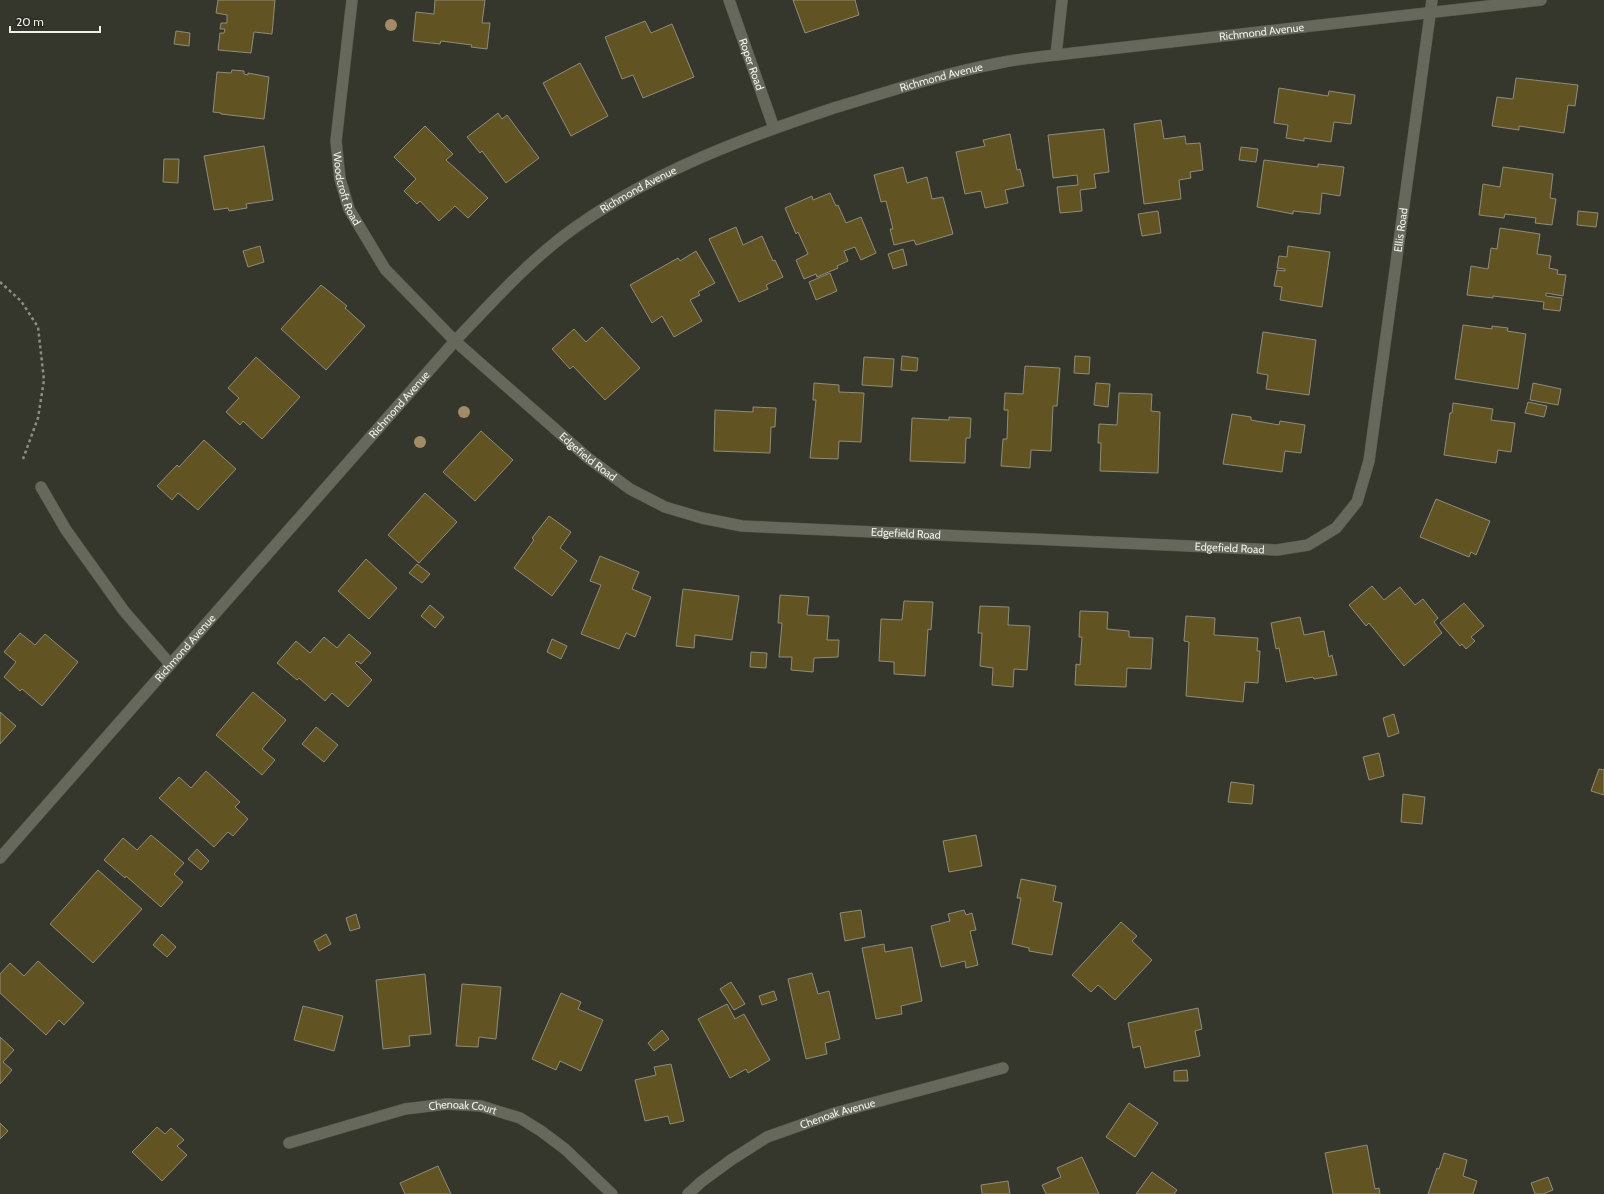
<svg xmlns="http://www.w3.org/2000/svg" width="1604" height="1194" font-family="Cabin,sans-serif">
	<rect width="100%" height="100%" fill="#35372c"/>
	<path fill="#625422" stroke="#8e8b7d" d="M218 0H275L272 34 254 32 251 53 218 50 220 33H224L225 29H220L221 23H227V15L216 13Z
		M435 0H485L482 23H490L487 49 471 47 472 45 441 41 440 44 413 41 416 12 434 14Z
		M793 0H855L859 15 805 33Z
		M645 21 651 33 672 24 694 77 643 98 633 75 622 79 605 37Z
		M176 31 190 33 189 46 174 44Z
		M580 63 608 116 571 136 543 83Z
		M232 70 244 71V74L248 75V73L269 77 264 119 221 114V113L213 112 217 72 231 73Z
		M1516 78 1578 85 1575 106 1568 105 1564 133 1519 126V130L1492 126 1497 97 1513 99Z
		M1279 88 1328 96 1329 91 1355 95 1351 124 1334 122 1331 142 1304 138V141L1286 138 1288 125 1274 123Z
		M498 113 502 119 507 115 539 158 506 183 482 151 480 153 467 137Z
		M1161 120 1164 139 1185 136 1186 144 1200 143 1203 170 1190 172 1191 178 1179 180 1181 199 1144 204 1134 124Z
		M425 126 453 154 446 160 488 198 468 218 455 206 439 221 420 201 417 204 404 191 416 179 394 157Z
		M1104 129 1109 172 1094 174 1096 188 1080 190 1082 211 1060 213 1057 187 1078 185 1077 175 1053 178 1048 135Z
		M1010 134 1017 170 1020 169 1024 186 1005 190 1008 203 985 208 981 191 965 194 956 152 985 146 983 140Z
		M264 146 273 200 246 204 247 208 229 211 228 208 214 210 204 156Z
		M1241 147 1258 149 1256 162 1239 160Z
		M164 159H179L178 183 163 182Z
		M1264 160 1318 167V164L1344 167 1340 196 1322 193 1320 214 1293 211V214L1257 207Z
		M903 167 907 183 927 177 932 199 943 197 953 234 916 245 914 240 894 245 890 229H893L886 201 881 202 874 175Z
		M1503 167 1553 174 1550 198 1556 199 1552 225 1535 223 1536 218 1505 214 1504 218 1479 215 1483 184 1500 187Z
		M830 193 836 206 838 205 846 223 861 217 876 253 861 260 855 247 844 251 848 261 837 266 838 268 817 277 816 274 804 279 796 260 808 254 798 232 796 234 785 208 812 196 813 200Z
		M1158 211 1161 233 1142 236 1138 214Z
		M1578 211 1598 213 1596 227 1577 225Z
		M736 227 743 245 762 236 773 261 775 260 783 277 766 285 768 289 739 302 709 239Z
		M1500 228 1540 234 1537 254 1551 256 1549 268 1558 270 1557 274 1566 275 1563 296 1546 293V296L1562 298 1560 311 1543 309 1544 302 1493 296V298L1467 295 1471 266 1488 269 1491 248 1497 249Z
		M260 246 264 262 248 267 243 251Z
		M1288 246 1330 252 1322 307 1280 300 1282 287 1274 286 1277 270 1285 271V269L1277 268 1279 256 1287 257Z
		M903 249 907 265 893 269 888 254Z
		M696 251 715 283 698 292 700 295 690 300 702 321 674 337 662 316 652 323 630 285 678 258 680 261Z
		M830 273 837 291 816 300 809 282Z
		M321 285 347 306 345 308 365 326 326 370 281 329Z
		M1463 325 1492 329V326L1508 328 1507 331 1526 334 1518 389 1455 379Z
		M602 327 640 368 605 400 573 366 570 369 552 349 574 329 586 342Z
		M1263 332 1316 340 1309 395 1266 389 1268 375 1257 373Z
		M902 356 918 358 917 371 901 370Z
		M1075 356 1090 357 1089 374 1074 373Z
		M256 357 300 397 262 439 243 421 240 425 226 412 239 398 228 388Z
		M864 357 894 359 892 387 862 385Z
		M1025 366 1060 368 1057 406H1053L1051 451 1031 450 1030 468 1001 466 1003 439H1007L1008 410H1004L1005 393 1023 394Z
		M814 383 839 385V392L864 393 861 442 839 441 838 459 810 458 816 400H813Z
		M1096 383 1110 384 1108 407 1094 405Z
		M1533 383 1561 389 1558 405 1530 400Z
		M1119 393 1152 394 1151 411 1160 412 1158 473 1100 471 1101 443H1098L1099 424 1117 425Z
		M1528 402 1547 406 1544 417 1525 413Z
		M1453 403 1493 409 1491 420 1515 423 1511 452 1498 450 1496 463 1444 455 1450 413H1452Z
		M753 407 776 408 775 427H771L770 453 714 451 715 410 753 412Z
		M1232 414 1251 417V420L1279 425 1280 421 1305 425 1301 453 1285 451 1282 472 1223 464Z
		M949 417 971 418 970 438H966L965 463 910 461 912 418 949 420Z
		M481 431 513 460 475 501 443 472Z
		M204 440 236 469 198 510 178 493 172 500 157 486 177 465 179 467Z
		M425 493 457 522 419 563 388 535Z
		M1436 499 1490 521 1476 555 1471 552 1469 557 1420 537Z
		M549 516 571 532 560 548 577 561 552 596 514 568 534 540 532 538Z
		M600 556 639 572 632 589 651 597 635 637 626 633 619 649 581 634 601 585 590 581Z
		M366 559 397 588 369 619 338 591Z
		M417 564 430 574 422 583 409 573Z
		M1372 586 1384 600 1400 587 1415 605 1423 599 1438 618 1434 622 1442 633 1404 666 1369 623 1366 626 1349 605Z
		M683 589 739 596 732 640 695 635 694 648 676 646Z
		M780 595 809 597 807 615 829 616 827 640H839L838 657 814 658 813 672 791 670 792 657H779L782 623H778Z
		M904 601 933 602 931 630 928 629 925 676 894 674V662L879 661 881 619 902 620Z
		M1464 603 1484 626 1471 637 1475 641 1466 649 1462 644 1460 646 1440 623Z
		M430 605 444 617 435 628 421 616Z
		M980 606 1009 607 1008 625 1030 626 1027 670 1014 669 1013 687 992 685 993 668 980 666 982 633H978Z
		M1080 611 1108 612 1107 629 1129 631V637L1153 638 1151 669 1127 668 1126 687 1075 685 1076 664 1080 665 1082 637H1079Z
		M1186 616 1215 618 1214 635 1258 638 1257 651H1260L1258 683 1245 682 1243 702 1186 696 1189 642 1184 641Z
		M1300 617 1304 635 1324 631 1329 657 1332 655 1337 675 1314 679 1313 677 1286 682 1279 648 1276 649 1271 623Z
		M20 633 35 645 45 634 78 662 42 706 22 689 20 691 4 677 16 662 4 652Z
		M349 634 371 653 361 664 357 661 355 663 372 680 348 707 332 693 325 701 299 678 297 680 277 663 296 641 310 653 324 637 337 648Z
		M552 639 567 646 561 659 547 652Z
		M751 652 767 653 766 668 750 667Z
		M253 692 286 720 262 749 275 760 262 775 216 735Z
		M0 712 16 726 0 744Z
		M1394 714 1399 733 1388 737 1383 718Z
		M316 727 338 745 324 762 302 744Z
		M1379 753 1384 776 1369 780 1363 757Z
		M1599 769 1604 770V795L1591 791Z
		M206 771 240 802 235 807 248 819 233 836 228 832 214 847 159 798 179 777 191 788Z
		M1231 782 1254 785 1252 804 1228 802Z
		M1403 794 1425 797 1422 824 1401 822Z
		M151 835 184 863 174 874 183 882 161 907 126 876 125 878 104 860 123 838 137 850Z
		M976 835 982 866 949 872 943 841Z
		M197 849 209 861 201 870 188 859Z
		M98 870 142 909 93 963 50 924Z
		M1021 879 1056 886 1053 901 1062 903 1052 955 1029 951V948L1012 944 1021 898H1017Z
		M861 910 865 937 845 941 840 913Z
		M964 910 966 915 972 913 976 930 970 931 978 965 966 968 965 961 941 967 931 926 950 921 948 914Z
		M356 914 360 928 350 931 346 918Z
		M1121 922 1137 936 1132 941 1152 960 1115 1000 1098 985 1091 992 1072 975Z
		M162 934 176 947 167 957 153 945Z
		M326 934 331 944 319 951 314 941Z
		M884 944 885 952 912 947 922 1001 901 1006 902 1014 876 1019 862 948Z
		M38 961 84 1003 64 1025 59 1020 46 1035 0 993V974L10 963 24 976Z
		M812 973 818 994 829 991 840 1039 825 1043 827 1054 806 1059 788 979Z
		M425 974 431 1034 409 1036 410 1046 383 1049 376 980Z
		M731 982 745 1004 734 1010 720 989Z
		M462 984 501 987 496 1039 479 1037 478 1047 456 1046Z
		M774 991 777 1000 762 1005 759 996Z
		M561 993 581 1002 578 1009 603 1020 581 1071 560 1061 556 1070 532 1059Z
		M727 1004 735 1019 744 1014 770 1060 748 1073 746 1069 730 1078 698 1019Z
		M303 1006 343 1016 334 1051 294 1040Z
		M1198 1008 1202 1029 1195 1031 1200 1056 1145 1068 1140 1046 1133 1048 1128 1023Z
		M662 1030 669 1039 654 1051 648 1043Z
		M0 1037 14 1050 3 1062 12 1070 0 1084Z
		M671 1064 684 1121 670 1124 668 1116 645 1121 635 1080 656 1075 654 1067Z
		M1187 1070 1188 1081H1174V1071Z
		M1129 1103 1158 1123 1135 1157 1106 1137Z
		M0 1123 8 1131 0 1139Z
		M157 1127 165 1134 171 1128 184 1140 177 1146 187 1155 162 1181 132 1152Z
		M1367 1145 1375 1189 1379 1188 1380 1194H1333L1325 1153Z
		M1444 1153 1467 1160 1463 1176 1477 1181 1473 1194H1428L1437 1168 1439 1169Z
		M1082 1157 1099 1194H1046L1042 1185 1061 1177 1057 1168Z
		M438 1166 451 1194H405L400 1183Z
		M1152 1172 1177 1190 1174 1194H1136Z
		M1548 1177 1553 1190 1543 1194H1535L1531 1183Z
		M1008 1181 1010 1194H982L981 1185Z"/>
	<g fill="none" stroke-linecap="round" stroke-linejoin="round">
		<defs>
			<path id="service" d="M41 487 66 530 124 611 170 664"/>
			<g id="minor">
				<path id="s1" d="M352 0 336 141 340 179 349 209 385 269 455 341 588 458 630 489 665 507 702 518 742 526 1277 550 1308 545 1336 528 1357 502 1369 461 1432 0"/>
				<path id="s2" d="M729 0 774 128"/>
				<path d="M1056 55 1062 0"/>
				<path id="s3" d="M0 858 455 341C494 300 533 256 580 224 656 171 743 138 831 109 886 92 942 74 999 63 1018 59 1037 57 1056 55L1541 0"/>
				<path id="s4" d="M289 1143 405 1109 447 1104 481 1106 520 1118 541 1131 565 1149 612 1194"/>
				<path id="s5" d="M688 1194 701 1182 731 1160 767 1137 835 1113 1003 1068"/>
			</g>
		</defs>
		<use href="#service" stroke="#53554b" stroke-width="12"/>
		<use href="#minor" stroke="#53554b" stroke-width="12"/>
		<path stroke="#8c8e85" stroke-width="2.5" stroke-dasharray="3 3" stroke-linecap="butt" d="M0 282 21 301 38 327 44 380 38 418 23 459"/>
		<use href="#service" stroke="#65685b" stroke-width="11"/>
		<use href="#minor" stroke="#65685b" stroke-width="11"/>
	</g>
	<g fill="#a48b67">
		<circle cx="391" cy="25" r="6"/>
		<circle cx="464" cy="412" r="6"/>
		<circle cx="420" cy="442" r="6"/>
	</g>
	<g text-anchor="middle" stroke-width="3" stroke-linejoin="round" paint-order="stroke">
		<g font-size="11" fill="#eef0e9" stroke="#2b2d22">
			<text dy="4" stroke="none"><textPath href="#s3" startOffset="1576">Richmond Avenue</textPath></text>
			<text dy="4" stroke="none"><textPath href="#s2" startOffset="68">Roper Road</textPath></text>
			<text dy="4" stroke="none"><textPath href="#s3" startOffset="1252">Richmond Avenue</textPath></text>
			<text dy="4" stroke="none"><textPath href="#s1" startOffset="191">Woodcroft Road</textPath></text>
			<text dy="4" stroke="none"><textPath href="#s3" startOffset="928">Richmond Avenue</textPath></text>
			<text dy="4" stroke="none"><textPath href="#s1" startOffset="1639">Ellis Road</textPath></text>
			<text dy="4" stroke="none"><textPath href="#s3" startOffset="604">Richmond Avenue</textPath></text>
			<text dy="4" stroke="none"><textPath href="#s1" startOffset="558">Edgefield Road</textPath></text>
			<text dy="4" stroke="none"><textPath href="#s1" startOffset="894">Edgefield Road</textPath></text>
			<text dy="4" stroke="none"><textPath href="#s1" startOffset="1218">Edgefield Road</textPath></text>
			<text dy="4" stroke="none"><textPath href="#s3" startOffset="280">Richmond Avenue</textPath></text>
			<text dy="4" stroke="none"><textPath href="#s4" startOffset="179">Chenoak Court</textPath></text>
			<text dy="4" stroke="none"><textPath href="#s5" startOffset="172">Chenoak Avenue</textPath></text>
		</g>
	</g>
	<path d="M10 26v6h90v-6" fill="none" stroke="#eef0e9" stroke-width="2"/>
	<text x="16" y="26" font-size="12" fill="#eef0e9" stroke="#2b2d22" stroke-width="3" paint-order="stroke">20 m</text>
</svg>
